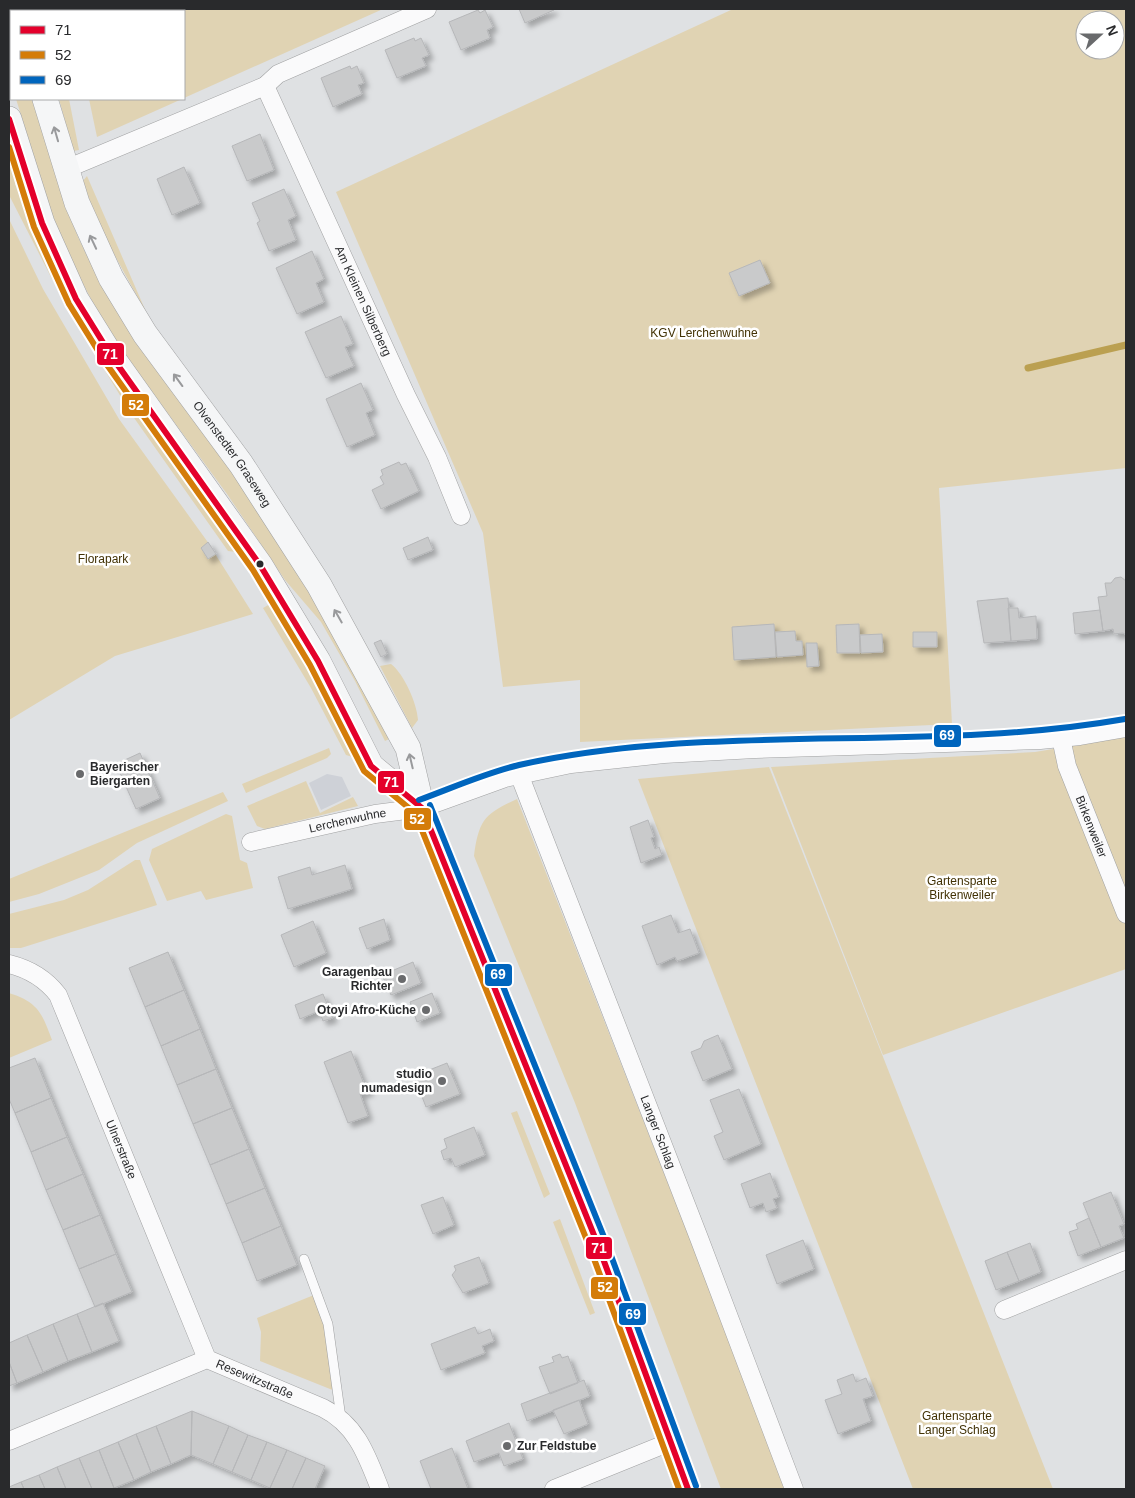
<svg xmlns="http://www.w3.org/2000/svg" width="1135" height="1498" font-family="Arial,sans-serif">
	<defs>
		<filter id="shadow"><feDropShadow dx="4.5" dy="4.5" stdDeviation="2.5" flood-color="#0004"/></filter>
	</defs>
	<rect width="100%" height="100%" fill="#dfe1e3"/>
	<path fill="#ced1d7" d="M327 774 342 777 351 796 321 810 309 783Z"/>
	<path fill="#e0d3b3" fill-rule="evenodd" d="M116 9H383L184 98V11H110Z
		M733 9H1126V468L939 488 952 724 580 742V680L503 687 483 533 336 192ZM1085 20H1115V50H1085Z
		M16 99H32L62 196 78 237 100 283 137 344 221 456 299 573 391 738 385 741 355 681 321 622 285 580 227 494 136 370 99 314 71 261 52 214Z
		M59 99H69L79 150 73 151Z
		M89 99H182L97 137Z
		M9 153 17 179 15 185 18 186 53 278 52 279 9 195Z
		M87 176 147 314 104 236 82 182Z
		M9 219 43 289 119 419 207 541 253 614 115 656 9 720Z
		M96 356 201 500V505L208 510 236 552 228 551 132 415Z
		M270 604 297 647 356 758 346 755 311 688 263 608Z
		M391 664C404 674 417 703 418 720L412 728 380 666Z
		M1126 737V969L883 1055 771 767 1035 752Z
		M329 748 331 754 327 758 246 793 242 784Z
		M769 767 1053 1489H913L638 779Z
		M306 781 320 813 353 797 358 806 265 829 257 826 247 806Z
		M223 792 228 801 137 843 99 870 39 894 9 902V879Z
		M517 799 788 1489H721L575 1103 474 856C479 819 485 814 517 799Z
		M226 814 232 816 240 860 247 863 253 888 206 900 201 891 167 901 149 860 152 849Z
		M135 860H140L157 905 21 948H9V914L64 900 88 890Z
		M9 993C38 1002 42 1013 52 1040L9 1058Z
		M517 1111 550 1194 544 1198 511 1113Z
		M560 1219 595 1313 590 1315 553 1222Z
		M314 1295 325 1329 335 1391 260 1361 261 1332 257 1318Z"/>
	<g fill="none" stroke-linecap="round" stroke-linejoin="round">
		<path stroke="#bba051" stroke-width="7" d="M1028 368 1126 345"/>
	</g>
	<path fill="#c9cacb" stroke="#b6b7b9" filter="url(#shadow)" d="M519 9H553L554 10 525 23Z
		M478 10 480 13 485 10 493 27 487 30 490 38 461 50 449 22Z
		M414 38 415 41 421 38 429 55 422 58 426 66 397 78 385 50Z
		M350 66 351 69 357 66 364 83 358 85 362 94 333 107 321 78Z
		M260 134 274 170 247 181 232 146Z
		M184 167 200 203 172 215 157 179Z
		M284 189 296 216 288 220 296 240 269 251 257 223 260 221 252 203Z
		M312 251 324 279 316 283 324 302 297 314 276 268Z
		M760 260 770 283 739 296 729 273Z
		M341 316 353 344 345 347 354 366 326 378 305 332Z
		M361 383 373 410 366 413 375 435 347 447 326 399Z
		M399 462 401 465 406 463 419 491 381 509 372 490 384 484 380 477 383 475 381 470Z
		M428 537 433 550 408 560 403 548Z
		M208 542 216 554 208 559 201 548Z
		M1121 577 1126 581V635L1123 633 1114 634 1113 629 1103 631 1098 597 1107 596 1105 583H1111L1115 578Z
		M1008 598 1011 641 984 643 977 601Z
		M1008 608H1018L1019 618 1036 616 1037 639 1011 641Z
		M1100 610 1103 631 1075 634 1073 613Z
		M774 624 776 657 734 660 732 627Z
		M859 624 860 653H837L836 625Z
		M795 631 796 641H802L803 655 777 657 775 632Z
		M913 632H937V647H913Z
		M882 634 883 652 861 653 860 635Z
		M381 640 387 654 381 657 374 643Z
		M806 643H817L819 666 807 667Z
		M140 753 160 798 136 809 116 764Z
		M648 820 654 837 651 838 655 849 659 847 662 855 641 863 630 827Z
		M345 865 352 889 288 909 278 877 310 867 312 875Z
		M671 915 678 933 690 929 699 953 677 961 675 957 657 965 642 926Z
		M384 919 390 940 367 949 359 928Z
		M313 921 326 953 294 967 281 935Z
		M168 952 184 990 145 1007 129 968Z
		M413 962 421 983 391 995 382 975Z
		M184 990 200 1029 161 1046 145 1007Z
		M432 993 440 1013 417 1022 410 1002Z
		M323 994 333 1018 323 1021 319 1011 300 1019 295 1005Z
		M200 1029 216 1069 177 1085 161 1046Z
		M718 1035 732 1069 703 1081 691 1052 701 1048 704 1041Z
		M351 1051 364 1084 366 1083 369 1091 360 1094 368 1116 348 1123 324 1062Z
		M35 1058 51 1098 15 1113 9 1099V1068Z
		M447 1063 460 1094 426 1107 414 1076Z
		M216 1069 232 1108 193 1124 177 1085Z
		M739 1089 761 1144 724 1160 714 1136 723 1132 710 1100Z
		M51 1098 67 1137 31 1152 15 1113Z
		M232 1108 249 1149 210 1165 193 1124Z
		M474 1127 485 1155 455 1167 451 1158 444 1160 441 1151 447 1148 444 1139Z
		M67 1137 83 1174 46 1190 31 1152Z
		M249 1149 265 1188 226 1204 210 1165Z
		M770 1173 779 1197 773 1199 777 1208 766 1212 763 1203 750 1208 741 1184Z
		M83 1174 100 1215 63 1230 46 1190Z
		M265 1188 281 1226 242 1243 226 1204Z
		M1111 1192 1124 1224 1119 1226 1124 1238 1101 1247 1083 1203Z
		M443 1197 454 1225 433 1234 421 1205Z
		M100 1215 116 1254 79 1269 63 1230Z
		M1089 1218 1101 1247 1078 1256 1069 1232 1078 1229 1076 1224Z
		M281 1226 297 1265 257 1281 242 1243Z
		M803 1240 814 1269 777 1284 766 1255Z
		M1030 1243 1041 1272 1019 1281 1007 1252Z
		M1007 1252 1019 1281 996 1290 985 1261Z
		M116 1254 132 1292 95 1307 79 1269Z
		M479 1257 489 1283 463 1293 452 1275 456 1270 454 1266Z
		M103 1303 119 1341 92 1352 77 1314Z
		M77 1314 92 1352 68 1361 53 1324Z
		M53 1324 68 1361 43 1372 27 1335Z
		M475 1327 478 1334 490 1329 494 1341 482 1346 485 1353 441 1370 431 1344Z
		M27 1335 43 1372 17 1383 9 1362V1343Z
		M560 1354 562 1358 568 1356 578 1383 550 1394 539 1367 554 1362 552 1357Z
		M9 1362 17 1383 9 1386Z
		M853 1374 856 1382 866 1378 873 1396 863 1399 871 1421 838 1434 825 1400 842 1394 837 1380Z
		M584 1380 590 1396 527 1421 521 1404Z
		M579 1400 588 1424 564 1434 553 1410Z
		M192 1411 191 1455 171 1464 156 1426Z
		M192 1411 229 1426 213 1464 191 1455Z
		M509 1423 523 1459 504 1466 499 1453 474 1462 466 1441Z
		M156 1426 171 1464 151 1472 136 1434Z
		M229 1426 248 1435 232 1472 213 1464Z
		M136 1434 151 1472 134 1480 118 1442Z
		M248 1435 267 1442 251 1480 232 1472Z
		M118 1442 134 1480 114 1488 99 1450Z
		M267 1442 287 1450 270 1488 251 1480Z
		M452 1448 468 1489H431L420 1461Z
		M99 1450 114 1488 110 1489H92L79 1458Z
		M287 1450 306 1458 292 1489H273L270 1488Z
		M79 1458 92 1489H66L57 1467Z
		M306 1458 325 1466 315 1489H292Z
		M57 1467 66 1489H45L39 1475Z
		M39 1475 45 1489H24L21 1482Z
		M21 1482 24 1489H9V1487Z"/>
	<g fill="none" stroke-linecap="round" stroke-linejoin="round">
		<defs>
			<path id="service" d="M304 1259 328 1324 341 1418"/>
			<g id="minor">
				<path d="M265 86 278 74 427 9"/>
				<path id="s1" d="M66 169 265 86 406 395 437 457 461 516"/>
				<path id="s2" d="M1061 738 1067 766 1126 914"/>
				<path id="s3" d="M519 774 699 1238 794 1489"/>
				<path id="s4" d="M251 842 375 814 422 808 505 778 571 764 664 754 755 749 1040 740 1080 736 1126 728"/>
				<path id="s5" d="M9 964C29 969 45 978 58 995L207 1359"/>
				<path d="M1004 1310 1126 1260"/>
				<path id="s6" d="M9 1441 207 1359 323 1408C357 1425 367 1456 380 1489"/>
				<path d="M554 1489 670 1442"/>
			</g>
			<g id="secondary">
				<path d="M11 9 12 11"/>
				<path id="s7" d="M45 99 77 203 111 278 145 334 241 464 319 585 408 748 422 808 598 1245 688 1489"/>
				<path d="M9 119 42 223 76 299 112 357 260 565 318 661 371 766 422 808"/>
			</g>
		</defs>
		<use href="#service" stroke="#a0a1a2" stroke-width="10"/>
		<use href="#minor" stroke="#a0a1a2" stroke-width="19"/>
		<use href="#secondary" stroke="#a0a1a2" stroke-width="26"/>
		<use href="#service" stroke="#fafafb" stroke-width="9"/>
		<use href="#minor" stroke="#fafafb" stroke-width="18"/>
		<use href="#secondary" stroke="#f5f6f7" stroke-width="25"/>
		<defs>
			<path id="bus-1" d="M9 119 42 223 76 299 112 357 260 565 318 661 371 766 422 808 598 1245 688 1489"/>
			<path id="bus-2" d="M9 147 34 227 69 304 105 362 253 570 310 665 364 771 415 813 590 1248 679 1489"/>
			<path id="bus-3" d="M419 800C452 788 485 773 519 765 716 721 926 754 1125 719
				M430 805 606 1242 696 1486"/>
		</defs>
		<use href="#bus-1" stroke="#fff" stroke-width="10"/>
		<use href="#bus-2" stroke="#fff" stroke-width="10"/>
		<use href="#bus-3" stroke="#fff" stroke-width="10"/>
		<use href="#bus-1" stroke="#e4002b" stroke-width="6"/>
		<use href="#bus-2" stroke="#d47c09" stroke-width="6"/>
		<use href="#bus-3" stroke="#0065bd" stroke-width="6"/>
	</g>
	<defs><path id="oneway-shaft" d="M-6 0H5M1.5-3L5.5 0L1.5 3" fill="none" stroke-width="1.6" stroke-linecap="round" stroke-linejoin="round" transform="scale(1.25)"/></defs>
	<g stroke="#999a9c">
		<use href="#oneway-shaft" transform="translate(56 134) rotate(-106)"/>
		<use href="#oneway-shaft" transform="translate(93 242) rotate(-115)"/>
		<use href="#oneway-shaft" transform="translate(178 380) rotate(-126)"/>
		<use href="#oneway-shaft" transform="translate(338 616) rotate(-120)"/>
		<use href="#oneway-shaft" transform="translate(411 761) rotate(-103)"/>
	</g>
	<circle fill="#292a2c" stroke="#fff" stroke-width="2" cx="260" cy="564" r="4.5"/>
	<g fill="#696a6c" stroke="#fff" stroke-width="2">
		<circle cx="80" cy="774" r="5"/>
		<circle cx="402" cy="979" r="5"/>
		<circle cx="426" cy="1010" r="5"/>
		<circle cx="442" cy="1081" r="5"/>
		<circle cx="507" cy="1446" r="5"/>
	</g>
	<g text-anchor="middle" stroke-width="5" stroke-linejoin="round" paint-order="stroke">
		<g font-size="12" fill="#292a2c" stroke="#fff">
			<text dy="4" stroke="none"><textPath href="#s1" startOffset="452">Am Kleinen Silberberg</textPath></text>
			<text dy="4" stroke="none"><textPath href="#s7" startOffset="405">Olvenstedter Graseweg</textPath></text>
			<text dy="4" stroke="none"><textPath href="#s4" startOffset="99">Lerchenwuhne</textPath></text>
			<text dy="4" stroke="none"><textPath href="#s2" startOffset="94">Birkenweiler</textPath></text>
			<text dy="4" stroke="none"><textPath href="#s3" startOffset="384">Langer Schlag</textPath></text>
			<text dy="4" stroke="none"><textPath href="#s5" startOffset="226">Ulnerstraße</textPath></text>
			<text dy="4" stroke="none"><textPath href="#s6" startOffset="266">Resewitzstraße</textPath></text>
		</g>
		<g font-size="12" fill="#423205" stroke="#fff">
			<text x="704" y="337">KGV Lerchenwuhne</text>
			<text x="103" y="563">Florapark</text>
			<text x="962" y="885">Gartensparte<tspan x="962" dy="14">Birkenweiler</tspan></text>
			<text x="957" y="1420">Gartensparte<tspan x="957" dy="14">Langer Schlag</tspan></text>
		</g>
		<g font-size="12" font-weight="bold" fill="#292a2c" stroke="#fff" text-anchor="end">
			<text x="90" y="771" text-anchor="start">Bayerischer<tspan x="90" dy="14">Biergarten</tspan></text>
			<text x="392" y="976">Garagenbau<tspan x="392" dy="14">Richter</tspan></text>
			<text x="416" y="1014">Otoyi Afro-Küche</text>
			<text x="432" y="1078">studio<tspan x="432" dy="14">numadesign</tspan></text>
			<text x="517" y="1450" text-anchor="start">Zur Feldstube</text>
		</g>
	</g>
	<g stroke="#fff" stroke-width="2">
		<rect x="96" y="342" width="29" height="24" rx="5" fill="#e4002b"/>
		<rect x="121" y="393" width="29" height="24" rx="5" fill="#d47c09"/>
		<rect x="933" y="724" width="29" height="24" rx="5" fill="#0065bd"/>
		<rect x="377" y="770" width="28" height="24" rx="5" fill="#e4002b"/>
		<rect x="403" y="807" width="29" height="24" rx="5" fill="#d47c09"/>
		<rect x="484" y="963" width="29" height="24" rx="5" fill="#0065bd"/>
		<rect x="585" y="1236" width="28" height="24" rx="5" fill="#e4002b"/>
		<rect x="590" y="1276" width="29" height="24" rx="5" fill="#d47c09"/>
		<rect x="618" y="1302" width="29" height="24" rx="5" fill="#0065bd"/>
	</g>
	<g font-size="14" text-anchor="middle" font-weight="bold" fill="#fff">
		<text x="110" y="359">71</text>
		<text x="136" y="410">52</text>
		<text x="947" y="740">69</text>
		<text x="391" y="787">71</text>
		<text x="417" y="824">52</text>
		<text x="498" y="979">69</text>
		<text x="599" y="1253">71</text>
		<text x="605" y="1292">52</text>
		<text x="633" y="1319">69</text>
	</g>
	<rect width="1135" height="1498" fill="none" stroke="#292a2c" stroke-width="20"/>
	<rect x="10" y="10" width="175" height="90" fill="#ffffff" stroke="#a9aaab"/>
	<rect x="20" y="26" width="25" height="8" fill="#e4002b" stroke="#a9aaab"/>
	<text x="55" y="35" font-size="15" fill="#292a2c">71</text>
	<rect x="20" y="51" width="25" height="8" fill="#d47c09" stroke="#a9aaab"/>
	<text x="55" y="60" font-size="15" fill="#292a2c">52</text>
	<rect x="20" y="76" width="25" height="8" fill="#0065bd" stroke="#a9aaab"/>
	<text x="55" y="85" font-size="15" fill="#292a2c">69</text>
	<g transform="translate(1100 35) rotate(69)"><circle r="24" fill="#ffffff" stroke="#a9aaab"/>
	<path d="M0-4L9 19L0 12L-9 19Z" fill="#696a6c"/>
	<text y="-8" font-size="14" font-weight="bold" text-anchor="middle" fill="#292a2c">N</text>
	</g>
</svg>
